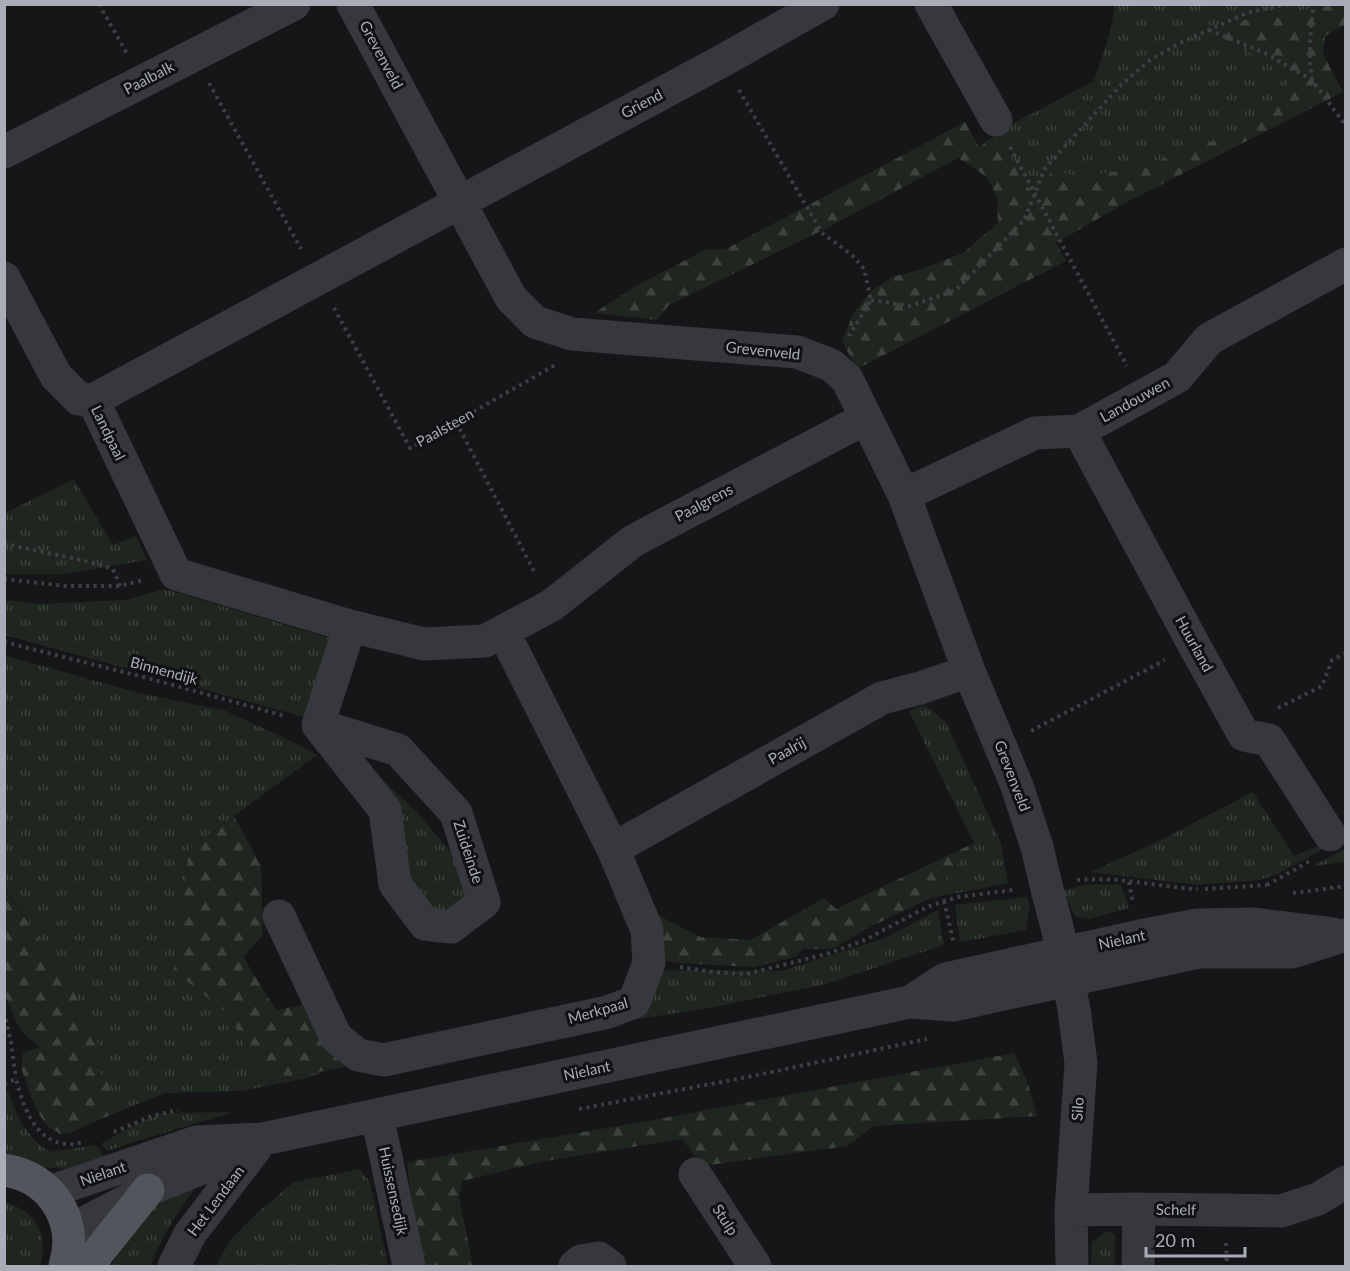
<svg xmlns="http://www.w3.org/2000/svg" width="1350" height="1271" font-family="Lato,sans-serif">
	<defs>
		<pattern id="grass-tufts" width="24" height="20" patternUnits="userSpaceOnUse" patternTransform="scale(1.5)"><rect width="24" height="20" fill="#1e261f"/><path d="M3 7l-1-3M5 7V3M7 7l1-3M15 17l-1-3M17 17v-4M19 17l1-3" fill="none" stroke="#3c433d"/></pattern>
		<pattern id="forest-firs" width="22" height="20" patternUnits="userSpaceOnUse" patternTransform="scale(1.5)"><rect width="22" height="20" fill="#1e261f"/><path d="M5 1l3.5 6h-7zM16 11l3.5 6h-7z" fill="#3c433d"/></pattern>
	</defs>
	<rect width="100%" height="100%" fill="#161618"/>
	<path fill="url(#grass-tufts)" d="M1114 5H1324L1319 7 1228 23 1201 30 1232 42 1291 77 1286 91 1268 116 1236 133 1140 167 1084 177 1052 171 1033 195 997 134 1016 122 1094 81C1101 59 1114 27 1114 5Z
		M74 479 113 545 136 536 147 560 66 574H5V513Z
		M165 589 329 638 304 717 5 635 4 600 39 604 125 600Z
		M4 655 131 691 226 711 295 743 317 755 189 849 174 971 229 1015 264 1082 326 1071 306 1078 242 1091 165 1093 110 1115 111 1098 88 1063 47 954 27 920 5 889Z
		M925 705 946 722 1001 843 1008 883 931 898 974 843 909 711Z
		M378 775 417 812 463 867 476 910 414 918Z
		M1253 792 1294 856 1318 846 1345 830V839L1340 840 1278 874 1260 880 1197 885 1091 872 1159 841Z
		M1345 849V862L1313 866Z
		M1115 884 1121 885 1129 908 1089 919 1075 916 1063 891 1083 885Z
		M1027 897 1030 906 1026 930 960 942 955 905Z
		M938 910 944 945 826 984 715 1007 632 1020 654 970 781 971 885 938Z
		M5 1091 8 1092 21 1123 37 1143 50 1152 96 1145 104 1157 68 1169 39 1167 18 1157 5 1154Z
		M234 1112 137 1141 107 1151 101 1144 134 1125 164 1113Z
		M360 1169 370 1182 388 1266H216L230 1240 257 1213 294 1182Z
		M203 1177C184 1205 161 1234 151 1266H111L125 1239 156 1206Z
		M4 1202C36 1210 50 1236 40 1266H5Z
		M1106 1231 1115 1234V1266H1091L1092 1242Z"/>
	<path fill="url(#forest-firs)" d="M1324 5H1345V25L1325 36 1323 54 1343 92 1127 202 1056 243 1066 261 857 369 842 341 854 312 871 291 892 277 919 270 963 253 998 223 997 197 987 177 958 158 829 227 669 305 657 320 594 313 636 286 705 250 726 249 965 122 979 147 997 134 1033 195 1052 171 1084 177 1140 167 1236 133 1268 115 1286 91 1291 77 1232 42 1200 30 1228 23 1319 7Z
		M234 816 261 866 263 935 243 957 276 1010 309 1004 345 1067 264 1082 229 1015 174 971 189 849Z
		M974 843 931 898 872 926 832 949H803L795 957 753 967 676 963 662 960 652 912 700 937 751 940 824 898 836 909Z
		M4 889 27 920 47 954 56 958 85 1014 100 1048 88 1063 109 1080 111 1098 110 1115 70 1133 60 1134 49 1127 40 1116 30 1094 21 1067 23 1053 40 1047 25 1035 16 1022 5 995Z
		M1014 1053 1028 1084 1037 1116 874 1126 847 1146 703 1166 682 1139 545 1161 462 1181 459 1197 473 1266H420L407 1162 642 1122Z"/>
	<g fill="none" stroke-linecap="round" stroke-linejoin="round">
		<path stroke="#3d3f44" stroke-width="4" stroke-dasharray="3 4.5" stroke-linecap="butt" d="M99 4 127 54
			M1209 30 1265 53 1312 80 1346 126
			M1312 80C1308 55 1310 30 1314 5
			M209 83 301 249
			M739 90 822 233 853 256 864 269 871 300 849 336
			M1010 147 1127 366
			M871 300 910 306 956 290 1024 220 1045 168 1121 85 1150 60 1180 43 1247 13 1281 5 1316 4
			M334 308 410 448 557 364
			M456 422 536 575
			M4 543C40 553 78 557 113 569L120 586
			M4 579 66 586H120L144 580
			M4 642 151 679 285 716
			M1278 708 1322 686 1332 660 1346 653
			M1031 731 1165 660
			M1077 880C1118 876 1158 887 1198 889
			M1129 882 1133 904
			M1267 885 1310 861
			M1205 889 1267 885
			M1293 893 1346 886
			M944 901 954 944
			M680 967 713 972 746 974 827 954 865 940 927 907 944 901 958 897 1013 890
			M4 1012 11 1042 16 1079
			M4 1084 16 1079C23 1105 34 1141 66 1144 72 1145 79 1143 85 1142
			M579 1109 753 1076 927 1039
			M114 1132 152 1116 178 1110
			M1226 1243 1227 1266"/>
		<path stroke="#37383d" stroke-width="33" d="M353 4 511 298 535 322 572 334 797 352 831 365 847 379 904 495 969 671 1017 786 1037 847 1046 885 1058 931 1074 1009 1081 1063 1071 1210 1072 1266
			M931 4 996 120
			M4 152 294 4
			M4 278 56 376 79 399 93 400 176 574 350 626 424 644 485 641 552 605 633 541 866 418
			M93 400 722 61 823 4
			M1079 431 1194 645 1244 735 1269 740 1330 835
			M904 495 1035 433 1079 431 1177 377 1209 339 1346 264
			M318 725 398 750 456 813 484 902 451 927 425 924 395 884 385 810Z
			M318 725 350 626
			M613 849 882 698 920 688 969 671
			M279 916 336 1037 358 1055 384 1060 608 1012 634 1002 649 963 647 930 613 849 503 631
			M910 1002 945 979 1140 936 1197 925 1252 924 1333 934
			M377 1115 409 1266
			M695 1174 755 1266
			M49 1192 196 1142 263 1139 910 1002 953 1005 1199 952H1292L1346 935
			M1071 1210 1139 1209 1281 1211 1318 1199 1346 1182
			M69 1231 148 1190 229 1157 251 1145
			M174 1266 190 1234 258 1145
			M575 1266 581 1261 599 1258 610 1266
			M1138 1266 1139 1209"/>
		<path stroke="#53555c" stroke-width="33" d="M4 1170C52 1177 79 1221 65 1266
			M93 1266 96 1255 148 1190"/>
	</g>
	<g text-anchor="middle" stroke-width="6" stroke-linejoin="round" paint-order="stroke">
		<g font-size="15" fill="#a8adb8" stroke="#111113">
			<text transform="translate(381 55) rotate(62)" y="5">Grevenveld</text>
			<text transform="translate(149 78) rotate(-27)" y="5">Paalbalk</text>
			<text transform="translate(642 104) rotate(-28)" y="5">Griend</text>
			<text transform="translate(763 351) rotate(6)" y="5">Grevenveld</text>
			<text transform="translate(1135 400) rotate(-29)" y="5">Landouwen</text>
			<text transform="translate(445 428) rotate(-29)" y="5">Paalsteen</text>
			<text transform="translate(108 433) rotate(64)" y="5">Landpaal</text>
			<text transform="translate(704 503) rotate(-28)" y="5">Paalgrens</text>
			<text transform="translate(1194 644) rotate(61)" y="5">Huurland</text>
			<text transform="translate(164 671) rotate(15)" y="5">Binnendijk</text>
			<text transform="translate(787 751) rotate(-29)" y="5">Paalrij</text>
			<text transform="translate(1012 776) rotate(69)" y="5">Grevenveld</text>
			<text transform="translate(468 852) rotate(72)" y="5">Zuideinde</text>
			<text transform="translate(1122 940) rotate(-12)" y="5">Nielant</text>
			<text transform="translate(598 1011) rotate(-16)" y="5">Merkpaal</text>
			<text transform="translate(587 1071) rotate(-12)" y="5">Nielant</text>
			<text transform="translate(1078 1109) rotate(-86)" y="5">Silo</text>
			<text transform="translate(103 1174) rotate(-19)" y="5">Nielant</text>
			<text transform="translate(393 1191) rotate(78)" y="5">Huissensedijk</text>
			<text transform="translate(216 1201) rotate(-53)" y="5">Het Lendaan</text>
			<text transform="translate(1176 1210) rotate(1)" y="5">Schelf</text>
			<text transform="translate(725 1220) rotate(57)" y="5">Stulp</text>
		</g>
	</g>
	<rect width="1350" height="1271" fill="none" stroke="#a8adb8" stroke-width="12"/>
	<path d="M1146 1247v9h99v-9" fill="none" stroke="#a8adb8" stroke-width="3"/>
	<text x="1155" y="1247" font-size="18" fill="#a8adb8" stroke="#111113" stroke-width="4.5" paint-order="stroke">20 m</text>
</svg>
